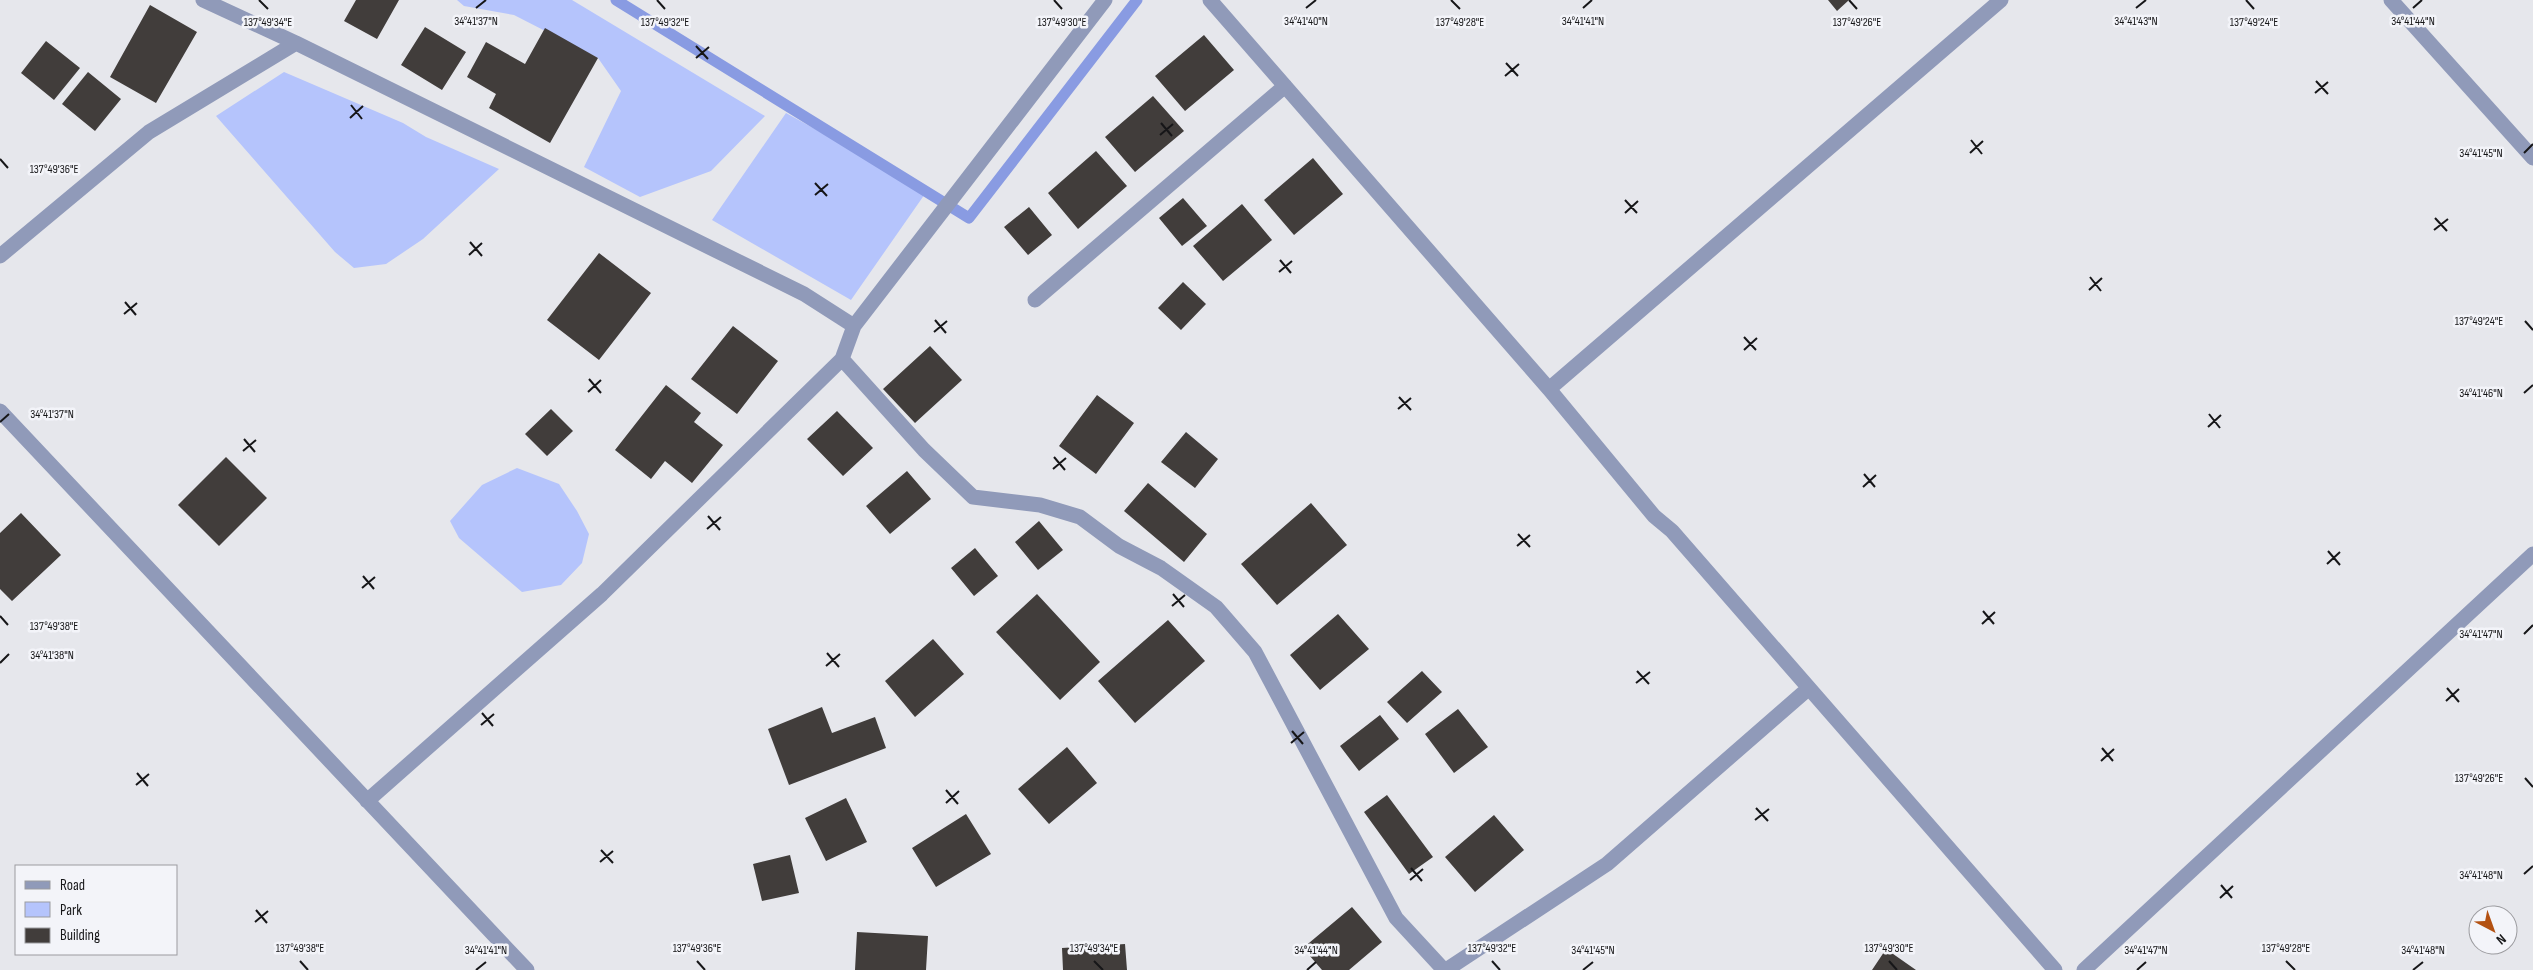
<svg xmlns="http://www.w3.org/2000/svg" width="2533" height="970" font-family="'Sofia Sans Condensed',sans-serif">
	<rect width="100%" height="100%" fill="#e6e7ec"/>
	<path fill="#b5c4fc" d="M457 0H572L765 116 711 171 640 197 584 167 621 91 598 58 514 15 464 6Z
		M284 72 403 123 426 137 499 169 423 239 386 264 354 268 335 252 216 116Z
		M786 113 927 191 851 300 712 220Z
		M517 468 559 484 577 511 589 534 582 563 561 585 522 592 459 538 450 521 482 485Z"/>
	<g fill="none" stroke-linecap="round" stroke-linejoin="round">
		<path stroke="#899be2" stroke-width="11" d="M616 0 969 218 1137 0"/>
	</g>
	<path fill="#413d3b" d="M356 0H399L377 39 344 21Z
		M1828 0H1849L1837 11Z
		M150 5 197 32 156 103 110 77Z
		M425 27 466 52 442 90 401 65Z
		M545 28 598 58 550 143 489 108 496 94 467 77 486 42 525 64Z
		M1204 35 1234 70 1185 111 1155 76Z
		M46 41 80 68 54 100 21 73Z
		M88 72 121 99 95 131 62 104Z
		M1153 96 1184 131 1135 172 1105 137Z
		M1096 151 1127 186 1078 229 1048 193Z
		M1313 158 1343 194 1294 235 1264 200Z
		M1183 198 1207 226 1182 246 1159 218Z
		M1242 204 1272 240 1223 281 1193 246Z
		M1029 207 1052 235 1028 255 1004 227Z
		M599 253 651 293 599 360 547 320Z
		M1183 282 1206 304 1181 330 1158 308Z
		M733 326 778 361 737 414 691 379Z
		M930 346 962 380 915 423 883 389Z
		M666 385 701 413 694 422 723 445 692 483 665 461 651 479 615 450Z
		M1097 395 1134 423 1096 474 1059 446Z
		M551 409 573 431 547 456 525 434Z
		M837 411 873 448 843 476 807 439Z
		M1186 432 1218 459 1195 488 1161 462Z
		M226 457 267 498 219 546 178 505Z
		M907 471 931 499 890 534 866 506Z
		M1148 483 1207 534 1184 562 1124 511Z
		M1311 503 1347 545 1277 605 1241 564Z
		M21 513 61 555 12 601 0 589V533Z
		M1039 521 1063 550 1038 570 1015 542Z
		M975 548 998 576 974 596 951 568Z
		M1037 594 1100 662 1060 700 996 632Z
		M1338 614 1369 649 1320 690 1290 655Z
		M1168 620 1205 661 1135 723 1098 681Z
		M933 639 964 674 915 717 885 681Z
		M1422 671 1442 692 1407 723 1387 702Z
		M822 707 832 733 875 717 886 748 789 785 768 729Z
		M1458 709 1488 747 1454 773 1425 734Z
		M1380 715 1399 739 1359 771 1340 746Z
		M1067 747 1097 783 1049 824 1018 789Z
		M1387 795 1433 857 1409 874 1364 812Z
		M846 798 867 842 826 861 805 818Z
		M966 814 991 854 936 887 912 848Z
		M1494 815 1524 850 1475 892 1445 857Z
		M790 855 799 893 762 901 753 864Z
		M1352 907 1382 942 1349 970H1322L1303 948Z
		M857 932 928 936 926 970H855Z
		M1125 944 1127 970H1063L1062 948Z
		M1886 949 1916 970H1872Z"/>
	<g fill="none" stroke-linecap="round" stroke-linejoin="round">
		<path stroke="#909ab9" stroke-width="15" d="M203 0 296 43 804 294 854 326
			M1210 0 1549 389 1654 516 1672 531 2055 970
			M2391 0 2533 158
			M0 256 149 132 296 43
			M1035 300 1285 86
			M842 359 924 450 973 497 1040 505 1080 517 1119 546 1161 568 1216 607 1255 652 1396 918 1444 970
			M1549 389 2001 0
			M0 411 527 970
			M367 801 602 594 842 359 854 326 1105 0
			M1446 970 1607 864 1809 688
			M2084 970 2533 554"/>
	</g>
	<path fill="none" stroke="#161618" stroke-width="2" d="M259 0 268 9M657 0 665 9M1054 0 1062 9M1451 0 1460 9M1849 0 1857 9M2246 0 2254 9M476 8 486 0M1306 8 1316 0M1583 8 1592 0M2136 8 2146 0M2413 8 2422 0M696 46 708 59M696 58 709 47M1506 63 1518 76M1505 76 1519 64M2316 81 2328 94M2315 93 2328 82M351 105 362 119M350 118 363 106M1161 123 1172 136M1160 135 1173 124M1971 140 1982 154M1970 153 1983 141M2524 153 2533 144M0 159 8 168M815 183 827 196M815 195 828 184M1625 200 1637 213M1625 213 1638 201M2435 218 2447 231M2434 230 2448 219M470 242 482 256M469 255 482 243M1280 260 1291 273M1279 272 1292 261M2090 277 2101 291M2089 290 2102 278M125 302 136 315M124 314 137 303M935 320 946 333M2525 321 2533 330M934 332 947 321M1744 337 1756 350M1744 350 1757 338M589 379 601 393M588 392 601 380M2524 393 2533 385M1399 397 1411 410M1398 409 1411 398M2209 414 2220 428M0 422 9 414M2208 427 2221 415M244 439 255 452M243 451 256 440M1054 457 1065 470M1053 469 1066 458M1864 474 1875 487M1863 487 1876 475M708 516 720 530M707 529 721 517M1518 534 1530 547M1517 546 1530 535M2328 551 2340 565M2327 564 2340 552M363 576 374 589M362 588 375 577M1173 594 1184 607M1172 606 1185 595M1983 611 1994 624M0 616 8 625M1982 624 1995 612M2524 634 2533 625M827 653 839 667M0 663 9 654M826 666 840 654M1637 671 1649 684M1636 683 1650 672M2447 688 2459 702M2446 701 2459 689M482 713 493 726M481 725 494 714M1292 731 1303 744M1291 743 1304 732M2102 748 2113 761M2101 761 2114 749M137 773 148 786M2525 778 2533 787M136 785 149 774M946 790 958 804M946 803 959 791M1756 808 1768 821M1755 820 1769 809M601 850 613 863M600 862 613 851M1411 868 1422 881M2524 874 2533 866M1410 880 1423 869M2221 885 2232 898M2220 898 2233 886M256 910 267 923M255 922 268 911M300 961 308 970M697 961 705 970M1094 961 1103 970M1492 961 1500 970M1889 961 1897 970M2286 961 2295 970M476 970 486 962M1307 970 1316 962M1583 970 1593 962M2137 970 2146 962M2413 970 2423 962"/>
	<g font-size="12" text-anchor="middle" fill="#161618" stroke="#f3f4f9" stroke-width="5" stroke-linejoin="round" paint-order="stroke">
		<text x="476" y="25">34°41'37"N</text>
		<text x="1306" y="25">34°41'40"N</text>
		<text x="1583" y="25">34°41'41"N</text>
		<text x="2136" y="25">34°41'43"N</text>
		<text x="2413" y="25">34°41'44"N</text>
		<text x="665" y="26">137°49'32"E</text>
		<text x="1857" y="26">137°49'26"E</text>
		<text x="268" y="26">137°49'34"E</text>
		<text x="1062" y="26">137°49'30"E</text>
		<text x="1460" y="26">137°49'28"E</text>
		<text x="2254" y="26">137°49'24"E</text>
		<text x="2481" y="157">34°41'45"N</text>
		<text x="54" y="173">137°49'36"E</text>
		<text x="2479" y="325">137°49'24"E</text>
		<text x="2481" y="397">34°41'46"N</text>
		<text x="52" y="418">34°41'37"N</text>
		<text x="54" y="630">137°49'38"E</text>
		<text x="2481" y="638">34°41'47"N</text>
		<text x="52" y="659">34°41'38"N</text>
		<text x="2479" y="782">137°49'26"E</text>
		<text x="2481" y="879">34°41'48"N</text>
		<text x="300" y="952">137°49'38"E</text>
		<text x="697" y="952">137°49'36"E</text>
		<text x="1094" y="952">137°49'34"E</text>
		<text x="1492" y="952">137°49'32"E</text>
		<text x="1889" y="952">137°49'30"E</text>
		<text x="2286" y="952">137°49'28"E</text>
		<text x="486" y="954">34°41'41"N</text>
		<text x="1316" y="954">34°41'44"N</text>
		<text x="1593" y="954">34°41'45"N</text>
		<text x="2146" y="954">34°41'47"N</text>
		<text x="2423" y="954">34°41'48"N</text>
	</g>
	<rect x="15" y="865" width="162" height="90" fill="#f3f4f9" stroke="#9b9b9f"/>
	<rect x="25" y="881" width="25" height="8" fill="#909ab9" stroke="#9b9b9f"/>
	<text x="60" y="890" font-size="15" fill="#161618">Road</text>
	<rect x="25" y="902" width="25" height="15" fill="#b5c4fc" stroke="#9b9b9f"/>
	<text x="60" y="915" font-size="15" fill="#161618">Park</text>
	<rect x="25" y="928" width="25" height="15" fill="#413d3b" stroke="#9b9b9f"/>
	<text x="60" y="940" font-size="15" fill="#161618">Building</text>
	<g transform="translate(2493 930) rotate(139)"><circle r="24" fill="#f3f4f9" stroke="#9b9b9f"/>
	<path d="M0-4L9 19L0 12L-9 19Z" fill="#b35112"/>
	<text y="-8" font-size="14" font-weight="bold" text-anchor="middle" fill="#161618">N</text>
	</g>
</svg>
